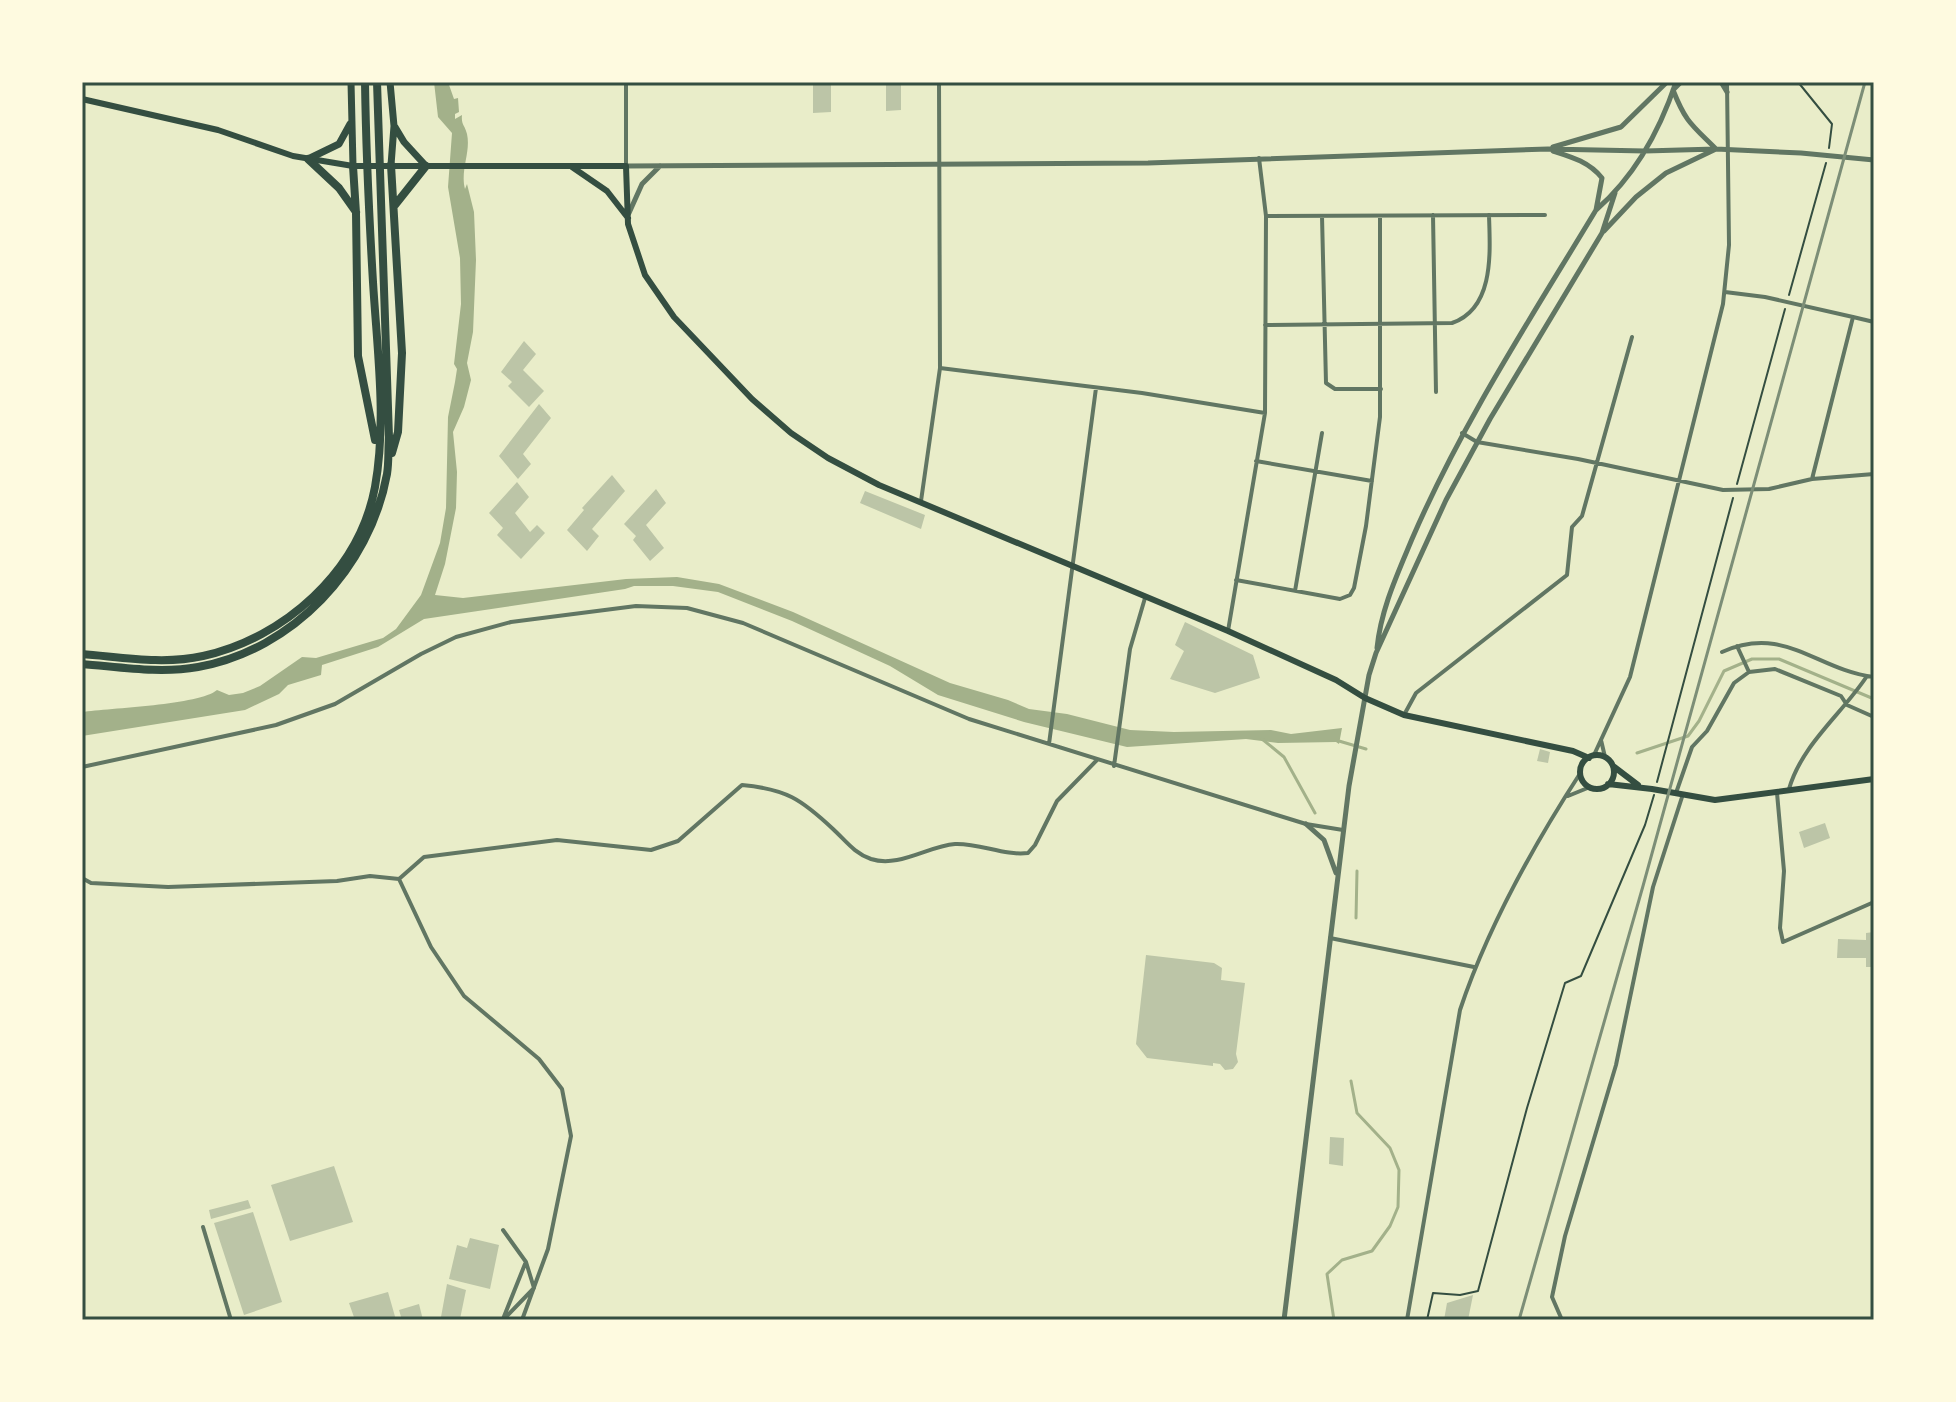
<svg xmlns="http://www.w3.org/2000/svg" width="1956" height="1402" font-family="Literata,serif">
	<rect width="100%" height="100%" fill="#e9edc9"/>
	<path fill="#a3b18a" d="M434 82H448L454 99 458 98 459 112 455 114V119L462 115C461 125 465 125 467 134 471 152 460 170 465 189L467 184 474 212 476 260 473 332 467 363 471 380 464 407 453 432 457 472 456 508 445 564 435 595 463 598 626 579 677 577 719 584 793 612 950 683 1008 700 1029 709 1067 714 1130 730 1174 732 1271 730 1291 734 1342 728 1339 744 1336 742 1278 743 1246 739 1127 747 1024 722 938 695 890 666 792 621 718 592 673 586H634L625 589 424 619 378 647 322 665 321 675 288 685 279 694 245 710 82 736V712C110 708 200 705 217 690L229 695 243 693 260 686 302 657 316 658 383 638 396 629 421 595 440 543 446 508 448 417 455 382 457 369 454 364 461 304 460 258 448 187 452 133 438 117Z"/>
	<g fill="none" stroke-linecap="round" stroke-linejoin="round">
		<path stroke="#a3b18a" stroke-width="3" d="M1262 739 1284 757 1315 813
			M1339 741 1366 749
			M1637 753 1688 736 1699 721 1724 671 1752 659H1779L1874 699
			M1356 918 1357 871
			M1334 1320 1327 1274 1342 1260 1372 1251 1390 1226 1398 1207 1399 1170 1390 1148 1357 1113 1351 1081"/>
	</g>
	<path fill="#bcc5a7" d="M813 82H831V112L813 113Z
		M886 82H901V110L886 111Z
		M524 341 536 354 523 370 544 391 529 407 508 386 512 382 501 372Z
		M539 404 551 418 523 454 531 464 518 479 499 456Z
		M612 475 625 491 592 529 599 536 587 551 567 530 584 510 582 508Z
		M517 482 529 497 515 513 530 532 537 525 545 533 521 559 497 535 503 528 489 513Z
		M656 489 666 503 646 525 664 548 650 561 633 540 636 536 624 524Z
		M865 491 925 515 921 529 860 503Z
		M1185 622 1253 655 1260 678 1215 693 1170 679 1184 651 1175 645Z
		M1540 749 1550 752 1548 763 1537 761Z
		M1825 823 1830 838 1804 848 1799 832Z
		M1874 932V967H1866V958H1837L1838 939 1866 940V933Z
		M1146 955 1214 963 1222 968 1221 980 1245 983 1236 1054 1238 1062 1233 1069 1225 1070 1220 1064 1213 1063V1066L1147 1058 1136 1044Z
		M1330 1137 1344 1138 1343 1166 1329 1164Z
		M334 1166 353 1222 290 1241 271 1185Z
		M248 1200 251 1208 211 1219 209 1210Z
		M253 1212 282 1302 244 1315 214 1223Z
		M470 1238 499 1245 490 1289 449 1279 457 1245 467 1248Z
		M447 1284 466 1290 460 1319 441 1317Z
		M388 1292 396 1320H355L349 1303Z
		M1473 1295 1468 1320H1444L1447 1303Z
		M419 1304 423 1320H402L399 1310Z"/>
	<g fill="none" stroke-linecap="round" stroke-linejoin="round">
		<path stroke="#344e41" stroke-width="2" d="M1798 82 1832 124 1829 148
			M1789 295 1826 163
			M1737 484 1785 309
			M1657 782 1733 498
			M1427 1320 1433 1293 1460 1295 1478 1291 1527 1108 1565 983 1581 976 1645 825 1654 795"/>
		<path stroke="#617663" stroke-width="4" d="M626 82V166
			M1433 215 1436 392
			M1266 216 1545 215
			M1322 216 1326 383 1335 389H1381
			M1725 292 1765 297 1853 317
			M1265 325 1452 323C1495 308 1490 251 1489 215
			M940 368 1142 393 1265 413
			M1462 433 1477 442 1578 459 1723 490 1769 489 1812 479 1874 474
			M1256 461 1372 481
			M1812 479 1853 317 1874 322
			M921 501 940 368 939 82
			M1236 580 1340 599 1350 595 1354 588 1366 526 1380 417V216
			M1295 591 1322 433
			M1228 631 1265 413 1266 216 1259 158
			M1737 646 1749 672
			M1722 652C1785 624 1816 670 1874 677
			M1404 715 1416 693 1567 575 1572 527 1582 516 1632 337
			M1601 740 1605 757
			M1049 744 1096 388
			M1594 755 1630 677 1723 304 1729 245 1727 82
			M1114 766 1130 649 1145 598
			M82 767 276 725 335 704 421 654 456 637 511 622 636 606 687 608 743 623 969 719 1306 824 1343 830
			M1789 789C1802 744 1842 714 1867 676
			M1676 793 1692 747 1707 731 1734 683 1749 672 1775 669 1841 696 1847 705 1874 717
			M1777 793 1784 871 1780 928 1783 942 1874 902
			M1568 796 1590 787
			M82 878 91 883 168 887 337 881 370 876 399 879 431 947 464 996 539 1059 562 1089 571 1136 548 1249 522 1320
			M399 879 424 857 557 840 651 850 678 841 742 785C786 789 801 799 833 829 846 841 854 853 871 859 899 868 928 846 955 844 980 843 1004 856 1028 853L1035 845 1057 801 1097 760
			M1330 938 1474 967
			M203 1227 231 1320
			M503 1319 525 1264
			M503 1320 534 1288 526 1262 503 1230
			M1407 1320 1460 1010C1488 926 1533 846 1581 772
			M1562 1320 1552 1297 1565 1236 1616 1065 1653 887 1683 794"/>
		<path stroke="#617663" stroke-width="5" d="M1721 82 1727 92
			M1553 147 1621 127 1667 82
			M1553 151C1572 157 1589 162 1602 178L1596 210
			M626 166 1148 163 1548 149 1645 151 1716 149 1801 153 1874 160
			M629 213 642 184 660 166
			M1604 231 1636 197 1666 173 1716 149C1692 125 1686 123 1673 90L1681 82
			M1377 648C1381 609 1397 575 1412 539 1462 423 1531 318 1596 210 1634 177 1660 130 1676 82
			M1306 824 1324 840 1336 873
			M1284 1320 1349 786 1369 675 1376 653 1446 500 1490 419 1602 233 1615 193"/>
		<path stroke="#344e41" stroke-width="6" d="M82 99 218 130 293 156 353 166H626L628 224 645 275 674 317 752 399 791 433 828 458 879 485 1228 631 1336 680 1365 698 1404 715 1573 751 1589 758
			M572 167 607 191 628 218
			M1580 772a17 17 0 1 1 34 0a17 17 0 1 1-34 0Z
			M1613 766 1638 785
			M1608 784 1652 789 1715 800 1874 779"/>
		<path stroke="#344e41" stroke-width="7" d="M351 82 353 166
			M390 82 394 126 391 165
			M395 127 404 142 426 166
			M308 159 339 144 350 124"/>
		<path stroke="#344e41" stroke-width="8" d="M308 159 339 188 356 212
			M391 165 402 353 398 432 392 453
			M353 166 356 213 358 356 375 440
			M395 205 426 166
			M82 654C121 657 163 665 203 656 284 638 359 572 375 487 387 420 377 349 373 282 369 215 366 149 365 82
			M82 664C120 667 160 674 198 667 293 650 370 568 387 474 389 462 388 449 389 437L377 82"/>
		<path stroke="#7c8e77" stroke-width="3" d="M1519 1320 1643 886 1865 82"/>
	</g>
	<rect width="1956" height="1402" fill="none" stroke="#fefae0" stroke-width="168"/>
	<rect x="84" y="84" width="1788" height="1234" fill="none" stroke="#344e41" stroke-width="3"/>
</svg>
